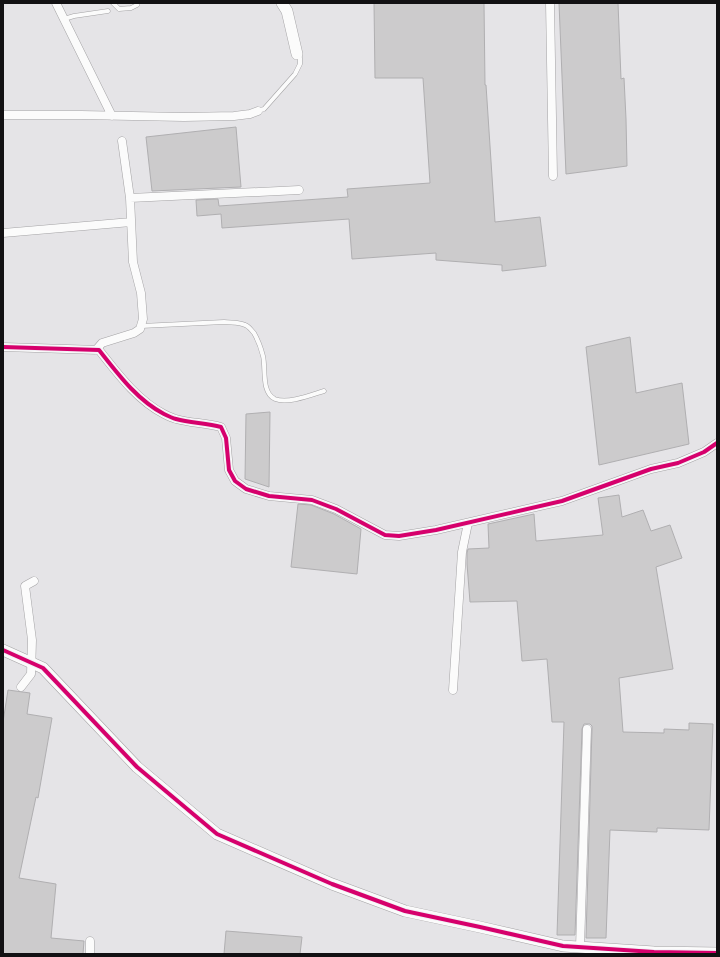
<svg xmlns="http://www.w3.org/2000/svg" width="720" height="957" font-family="Arial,sans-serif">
	<rect width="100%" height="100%" fill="#e5e4e7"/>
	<path fill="#cccbcc" stroke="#b0afb1" d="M374 3H484L485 85H486L495 222 540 217 546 266 502 271V265L436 260V253L352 259 349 219 222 228 221 214 197 216 196 200 218 199 219 206 348 197 347 189 430 183 423 78H375Z
		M559 3H618L621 79 624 78 626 119 627 166 566 174Z
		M236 127 241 187 152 191 146 137Z
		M630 337 636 393 682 383 689 444 599 465 586 347Z
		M270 412 269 487 245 479 246 414Z
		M619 495 622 517 643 510 651 531 670 525 682 558 656 567 673 669 619 678 623 732 664 733V729L689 730V723L713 724 709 830 657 828V832L610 830 606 938H586L592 729V726L590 724H584L582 729 575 935H557L564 722H552L547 659 522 661 517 601 470 602 467 564V553L468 549 489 548 488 524 534 514 536 541 603 535 598 498Z
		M298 504 311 505 334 514 361 529 357 574 291 567Z
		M8 690 30 693 27 714 52 718 38 798 36 797 19 878 56 884 51 938 84 941 83 954H3V722Z
		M226 931 302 937 300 954H224Z"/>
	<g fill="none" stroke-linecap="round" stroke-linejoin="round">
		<defs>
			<path id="lane" d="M113 3 119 9 131 8 137 5
				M64 19 74 16 108 11
				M258 111 264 109 295 74 300 64V58L298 55
				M141 326 224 322C231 323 239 322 245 325 249 326 251 330 254 333 258 340 261 348 263 356 266 368 261 393 275 399 288 404 311 395 324 391"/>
			<path id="street" d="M56 3 112 116
				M550 3 553 176
				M3 115H81L184 117 234 116 250 114 258 111
				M130 198 299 190
				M3 233 131 222
				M3 347 99 350C118 374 137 400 164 414 168 416 172 418 176 419 190 423 206 423 221 427L226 438 229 470 235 481 246 489 269 496 312 500 336 509 385 535 399 536 436 530 562 501 651 469 678 463 704 452 717 443
				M96 350 102 343 134 333 140 329 143 319 141 293 133 262 130 198 122 141
				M21 687 31 674 32 640 25 586 34 581
				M453 690 462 552 468 523
				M580 947 587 729
				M90 954V941"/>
			<path id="secondary" d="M282 3 287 11 297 54
				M3 650 43 668 137 767 217 834 332 884 405 911 480 927 563 946 654 952 717 953"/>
		</defs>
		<use href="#lane" stroke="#a4a3a5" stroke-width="5"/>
		<use href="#street" stroke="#a4a3a5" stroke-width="9"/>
		<use href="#secondary" stroke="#a4a3a5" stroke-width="12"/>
		<use href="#lane" stroke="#fbfbfb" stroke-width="4"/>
		<use href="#street" stroke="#fbfbfb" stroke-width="8"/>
		<use href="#secondary" stroke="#fbfbfb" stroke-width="11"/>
		<defs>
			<path id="cycleway" d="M3 347 99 350C118 374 137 400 164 414 168 416 172 418 176 419 190 423 206 423 221 427L226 438 229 470 235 481 246 489 269 496 312 500 336 509 385 535 399 536 436 530 562 501 651 469 678 463 704 452 717 443
				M3 650 43 668 137 767 217 834 332 884 405 911 480 927 563 946 654 952 717 953"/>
		</defs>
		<use href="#cycleway" stroke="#f1f0f5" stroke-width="6"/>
		<use href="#cycleway" stroke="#d6006c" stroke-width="4"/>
	</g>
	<rect width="720" height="957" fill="none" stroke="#121113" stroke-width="8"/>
</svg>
